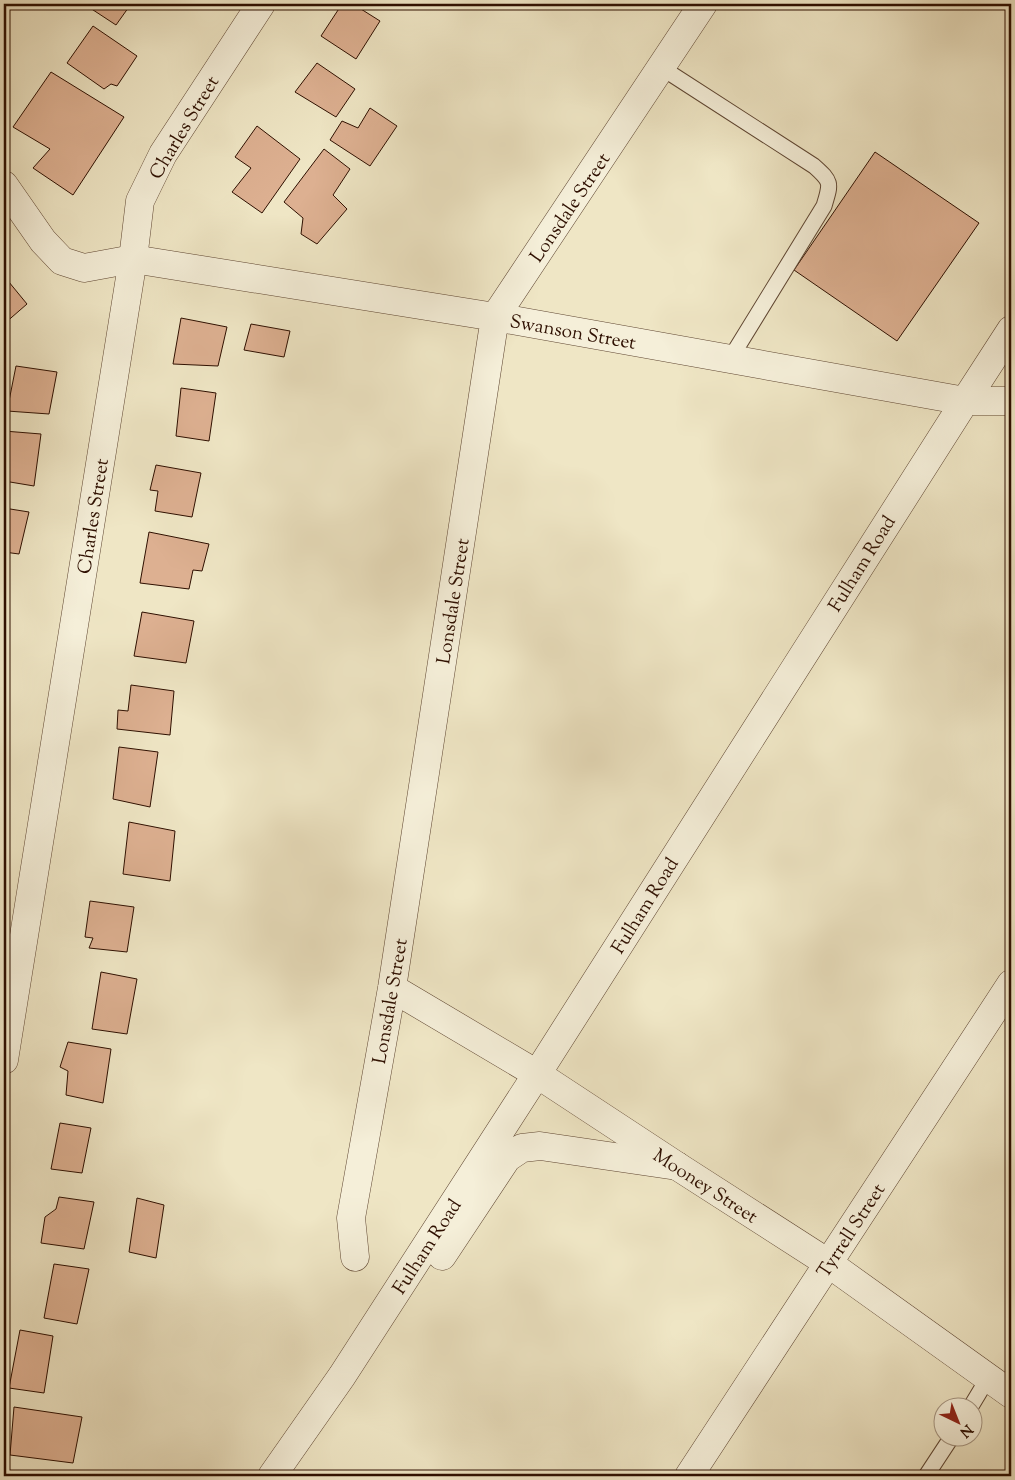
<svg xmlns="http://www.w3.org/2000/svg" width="1015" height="1480" font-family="'Sorts Mill Goudy',serif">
	<rect width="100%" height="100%" fill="#efe6c5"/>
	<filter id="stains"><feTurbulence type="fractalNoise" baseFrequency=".004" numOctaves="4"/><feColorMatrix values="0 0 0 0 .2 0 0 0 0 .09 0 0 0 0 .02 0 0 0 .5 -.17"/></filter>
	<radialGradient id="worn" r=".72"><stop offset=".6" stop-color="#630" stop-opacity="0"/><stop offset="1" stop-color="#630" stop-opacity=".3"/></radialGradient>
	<path fill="#ddb091" stroke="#2e0f00" d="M84 4H131L116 25Z
		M342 4H353L380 21 356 59 321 36Z
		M93 26 137 56 117 86 111 84 104 89 67 63Z
		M317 63 355 89 336 117 295 92Z
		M51 72 124 117 73 195 33 168 50 149 13 127Z
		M370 108 397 126 370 166 330 140 342 121 358 128Z
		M257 126 300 159 262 213 232 192 251 168 235 157Z
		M324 149 350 169 333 195 347 209 317 244 301 234 303 218 284 202Z
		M875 152 979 223 897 341 794 270Z
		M4 276 27 304 4 324Z
		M181 318 227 327 218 366 173 364Z
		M251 324 290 331 284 357 244 350Z
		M16 366 57 372 49 414 7 411Z
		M181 388 216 393 209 441 176 436Z
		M4 431 41 434 34 486 4 481Z
		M156 465 201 473 192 517 155 511 158 491 150 490Z
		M4 508 29 512 19 554 4 552Z
		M149 532 209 544 202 571 193 570 189 589 140 583Z
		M142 612 194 621 186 663 134 656Z
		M131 685 174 691 170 735 117 729 118 710 128 711Z
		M119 747 158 752 150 807 113 799Z
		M129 822 175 831 170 881 123 874Z
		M90 901 134 907 127 952 89 948 93 938 85 937Z
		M101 972 137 979 127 1034 92 1029Z
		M68 1042 111 1049 103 1103 66 1095 68 1071 60 1067Z
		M60 1123 91 1128 82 1173 51 1169Z
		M59 1197 94 1202 84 1249 41 1243 45 1217 56 1209Z
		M137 1198 164 1205 156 1258 129 1252Z
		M54 1264 89 1269 77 1324 44 1318Z
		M20 1330 53 1336 44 1393 9 1388Z
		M14 1407 82 1417 73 1463 10 1455Z"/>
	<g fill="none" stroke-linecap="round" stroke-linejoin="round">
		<defs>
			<path id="service" d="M662 68 814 166C832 182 831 183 824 206L730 359
				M970 1408 988 1378
				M926 1476 951 1438"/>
			<path id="minor" d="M4 185 43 241 62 261 84 268 133 259 495 317 965 401H1011
				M392 988 537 1074 677 1166 828 1263 1011 1394
				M355 1257 351 1218 392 988 495 317 703 4
				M689 1476 1011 984"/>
			<path id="tertiary" d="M4 1060 133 259 140 201 163 154 261 4
				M442 1256 507 1158 522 1148 540 1146 677 1166
				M272 1476 342 1376 537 1074 965 401 1011 330"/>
		</defs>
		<use href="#service" stroke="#5e4531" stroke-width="17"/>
		<use href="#minor" stroke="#5e4531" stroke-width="29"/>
		<use href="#tertiary" stroke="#5e4531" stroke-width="29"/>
		<use href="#service" stroke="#f5efd9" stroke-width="15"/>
		<use href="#minor" stroke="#f5efd9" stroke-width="28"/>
		<use href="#tertiary" stroke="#f5efd9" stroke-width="28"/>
	</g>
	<g text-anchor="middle" stroke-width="5" stroke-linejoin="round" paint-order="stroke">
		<g font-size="19" fill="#2e0f00" stroke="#f5efd9">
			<text transform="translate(183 127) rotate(-59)" y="7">Charles Street</text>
			<text transform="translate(569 207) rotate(-56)" y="7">Lonsdale Street</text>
			<text transform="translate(573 331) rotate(10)" y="7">Swanson Street</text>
			<text transform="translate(92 516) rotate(-81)" y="7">Charles Street</text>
			<text transform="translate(861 563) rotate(-58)" y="7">Fulham Road</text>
			<text transform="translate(452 601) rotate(-81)" y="7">Lonsdale Street</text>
			<text transform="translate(644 905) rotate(-58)" y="7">Fulham Road</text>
			<text transform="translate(389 1001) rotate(-80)" y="7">Lonsdale Street</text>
			<text transform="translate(706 1185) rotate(33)" y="7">Mooney Street</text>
			<text transform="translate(850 1230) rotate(-57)" y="7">Tyrrell Street</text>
			<text transform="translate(426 1246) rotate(-57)" y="7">Fulham Road</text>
		</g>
	</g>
	<rect width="1015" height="1480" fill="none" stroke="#efe6c5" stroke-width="20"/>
	<rect x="5" y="5" width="1005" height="1470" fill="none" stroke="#2e0f00" stroke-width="2.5"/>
	<rect x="10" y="10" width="995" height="1460" fill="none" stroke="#2e0f00"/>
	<g transform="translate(958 1422) rotate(137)"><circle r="24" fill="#f5efd9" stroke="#a59582"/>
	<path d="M0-4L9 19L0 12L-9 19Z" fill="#8f2418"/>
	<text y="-8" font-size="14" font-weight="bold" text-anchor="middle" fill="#2e0f00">N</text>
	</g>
	<rect width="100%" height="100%" filter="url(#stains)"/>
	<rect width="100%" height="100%" fill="url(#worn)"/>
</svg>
